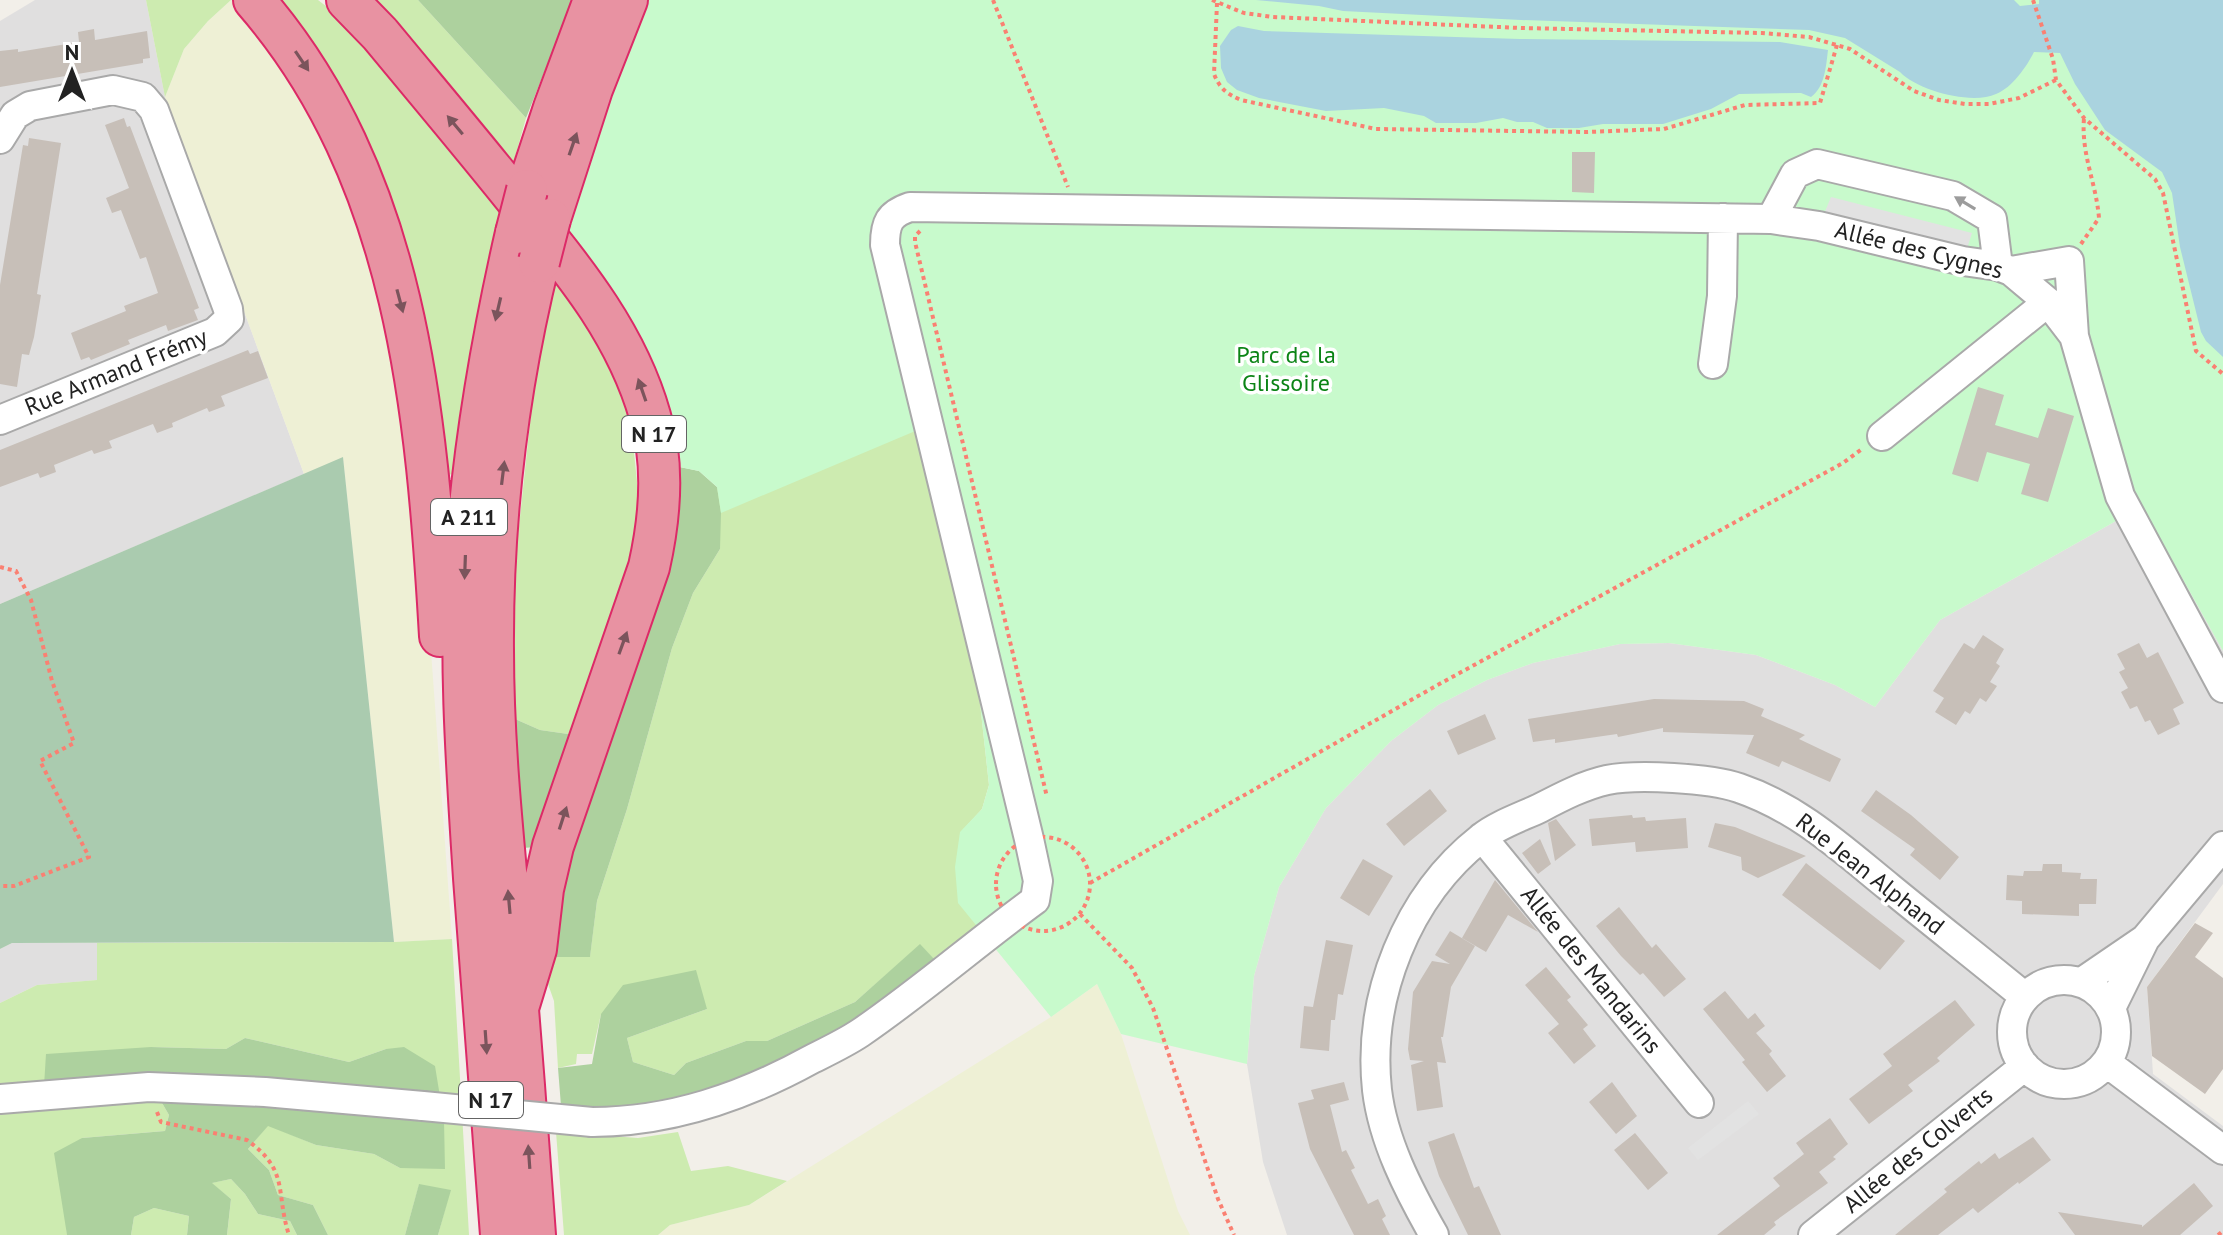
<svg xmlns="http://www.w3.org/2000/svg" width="2223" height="1235" font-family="'PT Sans',sans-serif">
	<rect width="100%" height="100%" fill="#f2efe9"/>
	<path fill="#e0dfdf" d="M35 0H146L165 97 304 474 0 604V21Z
		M2144 510 2223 651V884L2147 987 2153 1074 2223 1126V1235H1287L1263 1162 1247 1064 1254 976 1279 887 1326 808 1391 741 1438 705 1487 680 1533 663 1620 644 1669 643 1756 655 1835 685 1875 707 1940 620 2116 521Z
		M12 943H97L98 980 37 985 0 1003V949Z"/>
	<path fill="#eef0d5" d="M231 0H234L276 52 352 193 390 319 421 514 452 939 394 942 343 458 304 474 165 97 184 49 208 21Z
		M1097 984 1121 1034 1178 1211 1190 1235H658L670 1225 749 1205 1051 1017Z"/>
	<path fill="#cdebb0" d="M146 0H231L208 21 184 49 165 97Z
		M274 0H318L344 20 501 208 476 321 454 474 445 475 387 193 351 108 314 46Z
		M357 0H418L526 118 510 175Z
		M1268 207 978 685 989 785 982 809 960 833 979 929 937 962 920 945 855 1002 767 1041H746L686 1063 674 1075 633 1062 627 1038 707 1009 601 1014 592 1054H577L576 1064 558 1068 554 1001 548 984V957L590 956 597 901 627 809 672 648 693 593 720 549 717 487Z
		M557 277 602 344 631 423 640 511 631 565 575 735 540 730 515 719V564L538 348Z
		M452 939 469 1235H438L448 1198 419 1185 405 1235H328L313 1205 278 1195 269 1170 248 1149 268 1125 316 1145 374 1154 400 1168 386 1049 349 1062 245 1038 226 1049 151 1047 147 1077 169 1115 165 1131 82 1138 66 1214 67 1235H0V1003L37 985 97 980V943L394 942Z
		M556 1132 638 1138 678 1132 691 1171 728 1166 787 1181 749 1205 670 1225 658 1235H564Z
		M231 1179 245 1194 258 1214 290 1221 297 1235H227L231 1199 211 1183Z
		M154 1208 189 1216 187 1235H131L134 1217Z"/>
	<path fill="#add19e" d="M418 0H573L526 118Z
		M665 464 699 471 717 487 721 513 720 549 693 593 672 648 627 809 597 901 590 957H548L552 909Z
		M515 719 540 730 575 735 538 847 522 848Z
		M920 944 937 962C909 983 881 1005 852 1025 839 1034 823 1040 809 1048 733 1088 647 1117 561 1106L558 1068 592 1064 601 1014 623 985 696 970 707 1009 627 1038 633 1062 674 1075 686 1063 746 1041H767L855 1002Z
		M245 1038 349 1062 386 1049 404 1047 435 1066 444 1121 445 1169 400 1168 374 1154 316 1145 268 1126 248 1149 269 1170 278 1195 313 1205 328 1235H297L290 1221 258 1214 245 1194 231 1179 212 1183 231 1199 227 1235H187L189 1216 154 1208 134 1217 131 1235H67L54 1153 82 1138 165 1131 169 1115 147 1077 44 1086 46 1054 151 1047 226 1049Z
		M419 1184 451 1190 438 1235H405Z"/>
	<path fill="#aacbaf" d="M343 457 394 942 12 943 0 949V604Z"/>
	<path fill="#c8facc" d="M643 0H2223V651L2144 510 2116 521 1940 620 1875 707 1835 685 1756 655 1669 643 1620 644 1533 663 1487 680 1438 705 1391 741 1326 808 1279 887 1254 976 1247 1064 1121 1034 1097 984 1051 1017 958 903 955 867 960 832 982 809 989 785 978 685 920 429 721 513 717 487 699 471 665 464 566 243 585 169Z"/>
	<path fill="#e2e2e2" d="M1831 197 1972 233 1963 261 1819 226Z
		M1748 1101 1759 1114 1698 1160 1688 1148Z"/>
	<path fill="#aad3df" d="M1256 0H2014L2020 6 2039 4V0H2223V357L2206 341 2201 332 2180 247 2172 193 2162 172 2105 130 2075 84 2060 53 2034 52C2027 66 2012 88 1996 94 1972 105 1918 91 1900 72L1845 38 1809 30 1521 20 1343 11 1319 6Z
		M1238 26 1264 31 1520 39 1780 42 1828 50C1826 66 1825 87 1811 97L1801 93 1739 94 1711 109 1663 124H1603L1579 128H1547L1533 122H1517L1503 118 1476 123H1436L1424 116 1384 108 1326 111 1259 98 1237 90 1227 82 1221 68 1220 46 1231 30Z"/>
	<path fill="#c7bfb8" d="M94 29 95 40 147 31 150 58 143 59V63L0 87V51L18 49V52L79 42 78 32Z
		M124 118 127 127 130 126 199 308 194 310 198 320 168 331 166 325 128 340 130 344 91 360 89 357 81 360 71 333 126 311 124 306 158 293 146 257 140 259 121 210 112 213 106 198 129 188 105 125Z
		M29 138 61 143 37 294 41 295 34 337 29 355 22 354 17 387 0 384V285L23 145 28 146Z
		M1572 152H1595L1594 193 1572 192Z
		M248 350 250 354 258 351 268 378 221 396 225 406 209 412 207 408 172 423 173 427 157 433 153 424 109 441 112 448 94 454 92 450 54 465 56 472 40 478 38 473 0 487V450Z
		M1978 387 2004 395 1995 425 2038 438 2048 408 2074 416 2048 502 2021 494 2030 464 1987 452 1978 482 1952 474Z
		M1983 635 2004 649 1996 663 2000 666 1990 682 1997 686 1986 702 1980 698 1970 714 1965 711 1956 725 1935 712 1944 698 1933 691 1964 643 1974 649Z
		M2139 643 2147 658 2158 652 2184 703 2173 709 2180 724 2158 735 2150 720 2145 722 2137 706 2130 709 2121 692 2128 688 2119 672 2125 669 2117 654Z
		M1654 699 1744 701 1764 709 1761 716 1805 735 1799 739 1841 759 1830 782 1782 761 1779 767 1746 753 1754 735 1663 732V728L1618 737 1617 734 1555 743V739L1533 742 1528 719Z
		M1485 714 1496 739 1458 755 1447 731Z
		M1430 789 1447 811 1404 846 1386 824Z
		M1876 790 1911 815 1959 857 1940 880 1910 855 1915 849 1861 811Z
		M1632 815 1633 818 1645 817 1646 821 1686 818 1688 848 1636 852 1635 842 1592 846 1589 819Z
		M1556 819 1576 845 1555 861 1548 823Z
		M1715 823 1735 827 1806 856 1758 878 1742 870 1741 857 1708 847Z
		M1540 839 1551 864 1538 874 1522 853Z
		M1363 859 1393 876 1369 916 1340 898Z
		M1806 863 1905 941 1880 970 1782 895Z
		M2043 864H2062V872L2081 873 2080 879H2097L2096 904H2079V916L2022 914V901L2006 900 2007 875 2023 876 2024 871H2042Z
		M1495 880 1538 932 1508 915 1486 952 1462 938Z
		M1619 907 1652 948 1656 944 1686 979 1664 997 1643 973 1640 975 1621 956 1596 926Z
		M2195 923 2213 933 2195 957 2223 978V1069L2205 1094 2152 1056 2147 987Z
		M1450 931 1475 946 1451 987 1443 1037H1441L1446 1063 1437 1062 1443 1107 1417 1111 1411 1065 1424 1061 1410 1060 1408 1049 1413 992 1432 961 1450 964 1435 955Z
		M1326 940 1353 945 1343 995 1338 994 1335 1020H1331L1329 1051 1300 1048 1304 1006 1313 1007Z
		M1546 967 1571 997 1567 1000 1588 1025 1583 1029 1596 1046 1574 1064 1548 1033 1559 1024 1525 985Z
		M1725 991 1748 1019 1755 1013 1765 1026 1756 1033 1772 1051 1769 1054 1786 1076 1767 1092 1742 1062 1745 1060 1703 1009Z
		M1955 1000 1975 1025 1937 1058 1940 1061 1908 1085 1913 1091 1869 1124 1849 1099 1892 1066 1883 1054Z
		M1344 1082 1349 1100 1330 1105 1342 1152 1346 1150 1355 1168 1351 1170 1368 1204 1378 1199 1386 1216 1382 1219 1390 1235H1354L1310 1149 1298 1103 1314 1099 1311 1090Z
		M1612 1082 1637 1116 1616 1134 1589 1102Z
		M1830 1118 1848 1144 1833 1157 1836 1159 1819 1172 1828 1183 1774 1222 1776 1225 1764 1235H1717L1780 1186 1773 1178 1804 1154 1796 1143Z
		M1454 1133 1474 1188 1479 1186 1501 1235H1468L1439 1176 1428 1142Z
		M1635 1133 1668 1173 1648 1190 1614 1150Z
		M2033 1137 2051 1160 2019 1184 2018 1182 1978 1213 1973 1208 1938 1235H1895L1947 1192 1944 1189 1979 1161 1981 1164 1995 1153 1999 1159Z
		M2194 1183 2213 1206 2180 1235H2075L2058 1212 2142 1225V1227Z"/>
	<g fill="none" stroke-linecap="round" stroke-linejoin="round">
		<defs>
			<path id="minor" d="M0 139 15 115 30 106 113 90 143 97 154 110 228 309 229 319 215 332 0 420
				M1771 219 1795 174 1817 164 1953 196 1992 219 1998 266
				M2011 271 2069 261 2074 336
				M1713 364 1722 296 1723 218
				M1882 436 2048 302
				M1482 837 1699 1103
				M2145 939 2223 846
				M2012 1032a52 52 0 1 1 104 0a52 52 0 1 1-104 0Z
				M2082 982 2145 939 2111 1008
				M2107 1063 2223 1150
				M0 1099 149 1087 265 1092 423 1106
				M592 1122C671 1122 743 1097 812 1059 828 1051 845 1043 860 1033 920 992 976 943 1035 900L1038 881 1029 839 885 245C885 223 889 214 910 207L1771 219 1819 226 1963 261 1998 266 2011 271 2048 302 2074 336 2120 496 2223 688
				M1434 1235C1409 1191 1383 1141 1377 1090 1367 997 1407 896 1481 838 1497 825 1521 817 1540 808 1561 797 1584 785 1607 780 1637 774 1710 778 1739 788 1798 808 1841 848 1889 887 1934 924 1980 960 2025 997
				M1813 1235 2025 1066"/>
			<path id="highway" d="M254 0C407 176 427 412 440 636
				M347 0 380 34C428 92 477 150 524 209 576 273 627 335 650 416 665 465 660 518 649 567L553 846 543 889 536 949 518 1008
				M527 190 554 108 594 0
				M550 219 592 89 627 0
				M501 1235C492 1116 483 997 474 878 467 769 459 660 466 550 474 443 492 338 516 233
				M535 1235C528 1139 521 1042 513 946 504 848 493 749 493 651 492 520 508 388 539 262"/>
		</defs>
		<use href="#minor" stroke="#a9a9a9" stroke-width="32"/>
		<use href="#highway" stroke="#dc2a67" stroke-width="44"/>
		<path stroke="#fa8072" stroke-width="4" stroke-dasharray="4 4" stroke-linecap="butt" d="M993 0 1068 187
			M1212 0 1244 13 1273 17 1521 28 1762 33 1809 37 1850 49 1914 91 1939 100 1965 104H1989L2019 98 2056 80
			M2033 0 2053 59 2056 80 2084 118 2155 179 2163 193 2196 351 2223 374
			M1217 3 1214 74C1220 89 1227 94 1241 100L1376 129 1587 132 1664 129 1745 105 1820 103 1837 45
			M920 231 915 236V242L1047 797
			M2081 244 2099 218C2096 182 2081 155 2084 118
			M0 567 16 571 31 600 52 681 74 743 40 761 89 857 14 886H0
			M996 884a47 47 0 1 1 94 0a47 47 0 1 1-94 0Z
			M1090 883 1434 687 1843 463 1862 449
			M1080 914 1132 968 1153 1008 1218 1199 1234 1235
			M157 1112 161 1122 247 1140C290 1171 275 1192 289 1235
			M2218 1235 2223 1231"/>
		<use href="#minor" stroke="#fff" stroke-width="28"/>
		<use href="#highway" stroke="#e892a2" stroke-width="40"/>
		<defs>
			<path id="minor-bridge" d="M423 1106 592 1122"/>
			<path id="highway-bridge" d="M516 233 527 190
				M539 262 550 219"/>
		</defs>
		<use href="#minor-bridge" stroke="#a9a9a9" stroke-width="32" stroke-linecap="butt"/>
		<use href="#highway-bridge" stroke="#dc2a67" stroke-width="44" stroke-linecap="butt"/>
		<use href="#minor-bridge" stroke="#fff" stroke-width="28"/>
		<use href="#highway-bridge" stroke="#e892a2" stroke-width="40"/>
	</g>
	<defs><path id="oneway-solid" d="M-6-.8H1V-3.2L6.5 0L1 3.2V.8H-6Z" transform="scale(2)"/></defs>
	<g fill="#7b545c">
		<use href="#oneway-solid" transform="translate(302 61) rotate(56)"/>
		<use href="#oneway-solid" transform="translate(455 125) rotate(-130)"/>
		<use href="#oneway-solid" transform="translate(573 144) rotate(-71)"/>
		<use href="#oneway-solid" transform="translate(400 301) rotate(75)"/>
		<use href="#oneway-solid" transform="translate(498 309) rotate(103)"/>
		<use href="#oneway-solid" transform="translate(642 390) rotate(-109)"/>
		<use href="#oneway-solid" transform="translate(503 473) rotate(-83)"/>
		<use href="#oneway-solid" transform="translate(465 567) rotate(92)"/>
		<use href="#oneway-solid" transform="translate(623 643) rotate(-70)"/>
		<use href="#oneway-solid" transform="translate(563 818) rotate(-72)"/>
		<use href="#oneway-solid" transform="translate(509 902) rotate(-95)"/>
		<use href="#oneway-solid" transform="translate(486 1042) rotate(86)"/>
		<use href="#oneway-solid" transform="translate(529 1157) rotate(-94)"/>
	</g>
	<use fill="#9c9c9c" href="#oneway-solid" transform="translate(1965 203) rotate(-149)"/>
	<g text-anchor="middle" stroke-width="7" stroke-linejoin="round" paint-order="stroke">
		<g fill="#fff" stroke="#646464" stroke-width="2">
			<rect x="622" y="416" width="64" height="36" rx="6"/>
			<rect x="431" y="499" width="76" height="36" rx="6"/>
			<rect x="459" y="1082" width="64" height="36" rx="6"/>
		</g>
		<g font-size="22" font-weight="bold" fill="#222">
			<text x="654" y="442">N 17</text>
			<text x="469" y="525">A 211</text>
			<text x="491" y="1108">N 17</text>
		</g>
		<g font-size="24" fill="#222" stroke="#fff">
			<text transform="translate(1919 250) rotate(14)" y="8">Allée des Cygnes</text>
			<text transform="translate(116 372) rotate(-22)" y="8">Rue Armand Frémy</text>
			<text transform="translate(1870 874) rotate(38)" y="8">Rue Jean Alphand</text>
			<text transform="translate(1591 970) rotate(51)" y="8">Allée des Mandarins</text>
			<text transform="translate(1918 1150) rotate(-39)" y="8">Allée des Colverts</text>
		</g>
		<g font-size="24" fill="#0c8416" stroke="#fff">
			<text x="1286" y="363">Parc de la<tspan x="1286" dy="28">Glissoire</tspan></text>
		</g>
	</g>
	<g transform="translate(72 72)" stroke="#ffffff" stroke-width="6" paint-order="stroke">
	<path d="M0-6L14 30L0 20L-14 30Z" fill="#222222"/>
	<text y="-12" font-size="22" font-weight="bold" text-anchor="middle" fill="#222222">N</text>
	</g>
</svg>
